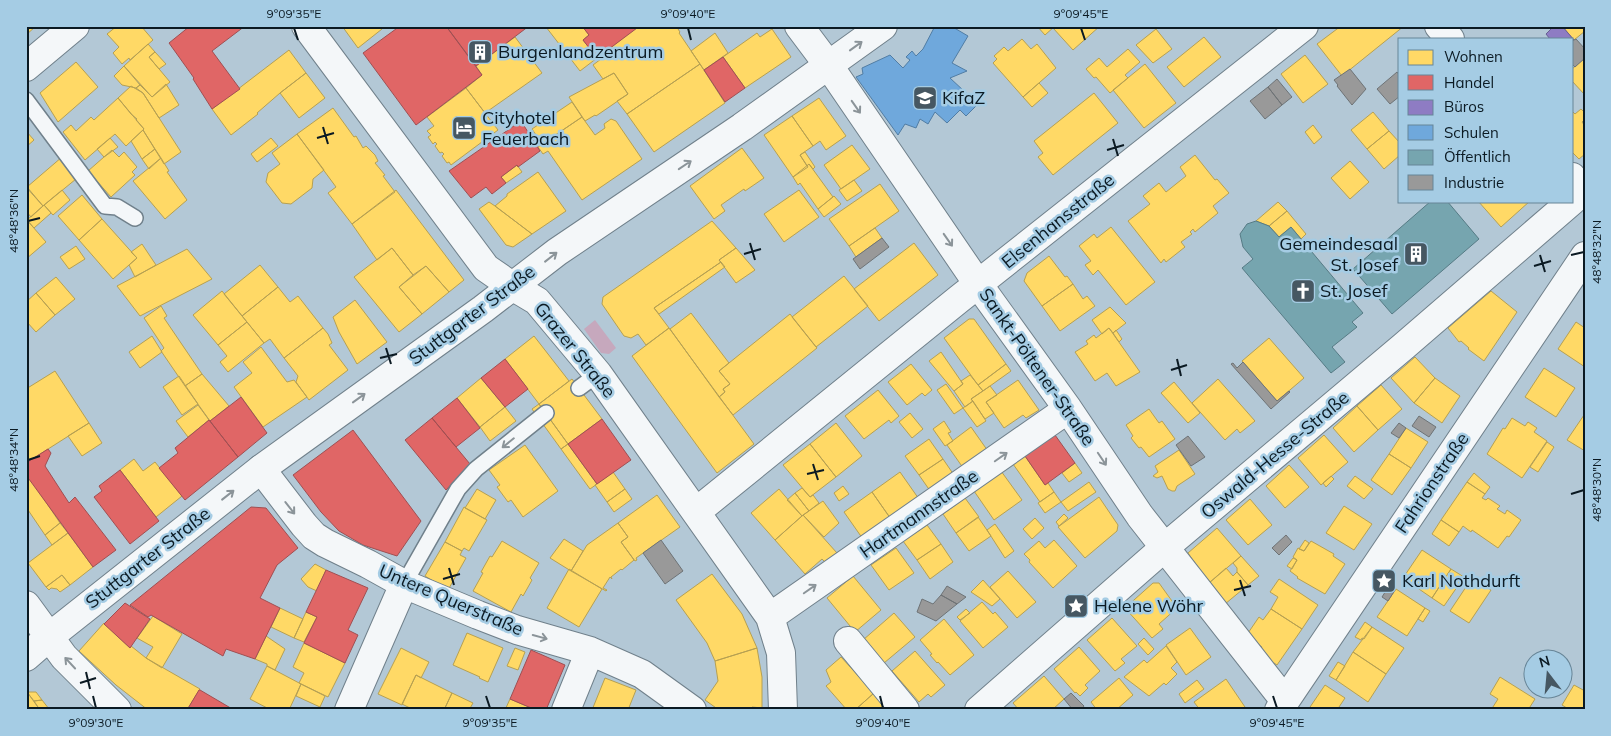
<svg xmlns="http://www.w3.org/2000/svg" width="1611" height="736" font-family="Mulish,sans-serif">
	<rect width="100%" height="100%" fill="#b3c8d6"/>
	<path fill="#c6a8bd" d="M595 320 616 348 609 354 601 353 584 329Z"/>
	<path fill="#ffd966" stroke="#b6a052" d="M26 26H36L26 35Z
		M117 26H141L153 40 130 60 129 58 122 64 113 53 119 47 107 34Z
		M342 26H380L382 29 358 48Z
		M582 26 589 35 583 40 597 58 580 71 546 27Z
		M638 26H676L680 32 679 33 700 64 627 114 617 101 628 94 614 73 603 79 593 65 605 56 603 53Z
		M1037 26H1055L1045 35Z
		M1055 26H1100L1073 50 1053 28Z
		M1341 26H1404L1342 76 1317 44Z
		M1562 26H1585V31L1574 40Z
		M772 29 791 57 745 88 723 57 757 33 760 37Z
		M1156 29 1172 49 1153 63 1136 45Z
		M715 33 728 53 704 70 691 51Z
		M515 37 542 73 485 113 466 88 482 75 476 66Z
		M1204 37 1221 57 1184 87 1167 67Z
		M1022 39 1031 49 1037 44 1056 68 1023 97 993 63 997 59 994 56 1004 47 1008 51Z
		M148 44 155 52 149 57 170 82 152 97 124 66Z
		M1128 49 1140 62 1125 75 1128 78 1110 93 1096 77 1094 78 1086 69 1099 58 1107 67Z
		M289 50 306 73 280 93 257 113 258 114 231 135 212 109Z
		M155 52 166 64 159 69 149 57Z
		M1305 55 1328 84 1303 103 1281 74Z
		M1585 58V95L1572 81V69Z
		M76 62 98 87 58 122 40 93Z
		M700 64 725 103 654 152 627 114Z
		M1145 64 1176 103 1144 128 1113 90Z
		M124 66 140 85 136 88 122 85 114 76Z
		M306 73 325 98 299 118 280 93Z
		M614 73 628 94 596 116 595 115 585 121 569 97Z
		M1039 83 1048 93 1032 107 1023 97Z
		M166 84 179 105 159 118 143 93 136 88 140 85 152 97Z
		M131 86 143 93 181 152 164 164 143 130 144 129 136 120 137 119 131 114 118 98Z
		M466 88 498 130 451 165 449 162 447 163 442 156 444 154 442 152 440 153 435 146 437 144 435 142 433 144 428 137 431 135 427 131 434 126 427 117Z
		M1094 93 1118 123 1053 175 1038 157 1043 153 1034 141Z
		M118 98 144 129 126 146 115 134 85 160 63 132 71 125 76 131 91 117 94 120Z
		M819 98 846 136 826 150 820 141 813 146 792 116Z
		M572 102 582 117 542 144 532 129Z
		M333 108 354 137 356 136 363 148 366 146 375 155 378 161 375 163 385 175 383 176 395 192 352 224 328 193 336 187 297 134Z
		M1581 109 1585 113V119L1582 122 1585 126V154L1579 159 1572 152V111L1575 114Z
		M1373 112 1389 131 1367 149 1351 130Z
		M792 116 813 146 800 155 808 167 793 177 764 135Z
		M582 117 595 135 605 128 604 124 611 119 616 121 642 159 582 200 548 151 543 154 538 147Z
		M1313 125 1322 137 1314 144 1305 132Z
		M143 130 155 149 142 159 131 141Z
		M26 131 34 140 26 147Z
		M1389 131 1400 143V155L1384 169 1367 149Z
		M297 134 324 170 313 179 312 188 291 204 282 203 266 182 268 173 280 164 272 153Z
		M110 138 118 147 104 157 97 149Z
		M271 138 278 146 257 162 251 154Z
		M852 145 870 169 841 189 824 165Z
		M742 148 764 178 745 191 744 189 721 205 725 211 714 219 690 186Z
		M155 149 161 158 149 169 142 159Z
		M112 150 119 157 124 152 137 167 132 172 135 175 111 197 88 171Z
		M805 152 815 167 813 169 809 164 807 166 800 155Z
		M1195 155 1215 180 1217 179 1229 193 1213 206 1218 213 1195 232 1193 229 1190 232 1192 234 1181 242 1185 247 1166 262 1164 259 1161 263 1128 221 1150 204 1143 196 1159 183 1166 192 1186 176 1180 167Z
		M62 157 76 179 43 206 27 187Z
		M161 158 169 171 167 172 187 200 165 219 133 181Z
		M1350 161 1369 182 1350 199 1331 178Z
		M809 164 833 197 818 209 800 183 798 185 793 177Z
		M517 165 522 172 506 183 501 177Z
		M538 172 566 211 532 234 495 206 507 196V194Z
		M854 180 862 191 847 201 839 190Z
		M880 184 899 211 849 246 829 219Z
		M26 187 43 206 31 217 26 211Z
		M62 190 70 200 53 215 44 205Z
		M396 190 464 280 449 292 426 266 413 275 392 248 377 260 352 224Z
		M799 190 819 217 784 242 764 214Z
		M82 195 102 219 79 240 58 216Z
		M834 196 841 204 824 217 818 209Z
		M1478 201H1530L1501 227Z
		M489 202 495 206 532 234 513 247 506 245 479 209Z
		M1278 202 1287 211 1269 226 1256 221Z
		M44 205 51 213 34 228 27 220Z
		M1287 211 1306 234 1301 239 1291 227 1279 237 1269 226Z
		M26 219 46 242 26 259Z
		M102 219 137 258 113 279 79 240Z
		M712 221 736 248 719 260 721 262 654 308 669 328 646 345 638 334 631 338 624 336 602 304 603 297Z
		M1111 227 1155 282 1126 305 1098 270 1093 275 1085 265 1091 261 1079 246 1094 234 1097 238Z
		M875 228 882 238 856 257 849 246Z
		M914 243 938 275 879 321 854 289Z
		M142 244 156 265 135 277 129 265 137 258 131 252Z
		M76 246 85 259 69 269 60 257Z
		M392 248 413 275 399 287 422 314 399 332 354 277Z
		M736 248 755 270 736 283 719 260Z
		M187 249 212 279 140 316 117 286Z
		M1049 256 1065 277 1067 276 1073 284 1042 306 1024 281 1027 273Z
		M721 262 725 267 659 314 654 308Z
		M260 265 278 287 242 316 224 294Z
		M426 266 449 292 422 314 399 287Z
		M844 276 868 306 816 347 792 317Z
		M56 277 75 299 55 315 36 293Z
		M1073 284 1083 299 1087 296 1095 306 1060 331 1042 306Z
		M278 287 290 302 298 296 323 328 284 358 270 339 264 343 242 316Z
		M222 291 247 322 218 345 193 315Z
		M1491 291 1517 312 1484 361 1468 349 1469 348 1461 341 1459 342 1448 328Z
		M36 293 55 315 36 332 26 321V302Z
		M355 300 387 342 357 364 339 332 333 317Z
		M161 306 167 316 164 318 202 374 185 386 161 351 164 348 144 318Z
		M1110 307 1126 323 1113 333 1109 328 1102 334 1092 320Z
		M691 313 729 363 719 371 730 384 723 389 725 392 719 397 670 329Z
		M790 314 817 348 733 415 719 397 725 392 723 389 730 384 719 371Z
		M969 319H974L1006 364 978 385 944 338Z
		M247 322 264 343 228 372 220 362 227 356 218 345Z
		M1576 322 1585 328V367L1558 349Z
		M323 328 328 334 332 343 329 345 348 370 309 400 296 382 298 376 284 358Z
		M669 328 754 444 717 473 632 356Z
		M1109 328 1140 372 1116 386 1107 373 1095 381 1075 352 1088 344 1086 341 1094 335 1096 338Z
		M1116 330 1122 339 1119 342 1113 333Z
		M152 336 162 352 140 368 129 352Z
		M534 336 569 381 539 404 505 359Z
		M1269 338 1304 378 1277 401 1242 361Z
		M261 347 287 382 294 380 307 397 263 427 234 387 252 373 243 362Z
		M941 352 963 384 954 391 929 361Z
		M1415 357 1435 378 1414 403 1391 378Z
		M911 364 932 390 925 396 922 393 907 405 888 382Z
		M1006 364 1011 371 983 391 978 385Z
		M1544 368 1575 388 1556 417 1525 397Z
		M55 371 89 423 26 463V389Z
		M202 374 229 406 210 421 185 386Z
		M970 375 983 391 971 399 973 401 965 407 954 391 963 384 961 381Z
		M179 376 198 404 182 415 163 387Z
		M481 378 505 407 480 427 457 398Z
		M1435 378 1460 396 1442 423 1414 403Z
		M572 379 602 419 568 444 539 404Z
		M1218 379 1255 421 1240 433 1237 429 1225 440 1192 403Z
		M1018 380 1039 410 1026 418 1023 415 1004 428 986 402Z
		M1174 382 1200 413 1188 423 1161 393Z
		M946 384 963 408 954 414 937 390Z
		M1381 385 1402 409 1378 430 1357 406Z
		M990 386 997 395 986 402 994 413 985 419 971 399Z
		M878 390 899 416 891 423 889 420 864 439 845 416Z
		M973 401 986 421 977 427 963 408Z
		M539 404 568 444 561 449 532 409Z
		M198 405 209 420 188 437 176 421Z
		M1357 406 1378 430 1354 452 1333 428Z
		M505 407 516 421 490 441 480 427Z
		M1149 409 1159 423 1162 421 1175 439 1149 457 1141 447 1139 448 1131 438 1133 436 1126 425Z
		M910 413 923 429 912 438 899 422Z
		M1584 415H1585V451L1567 440Z
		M1512 418 1525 426 1528 422 1537 428 1534 432 1547 441 1522 478 1487 454 1503 428 1505 429Z
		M944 421 951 432 948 433 953 441 945 446 933 429Z
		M89 423 102 443 82 456 68 436Z
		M836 423 862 456 836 477 810 444Z
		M971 427 990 454 966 472 947 445Z
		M1406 428 1428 442 1411 468 1389 454Z
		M1324 435 1348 462 1321 485 1298 458Z
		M929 439 943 459 919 475 905 456Z
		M1547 442 1554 447 1538 472 1530 467Z
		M568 444 597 484 590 489 561 449Z
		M810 444 836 477 810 497 783 465Z
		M525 445 558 491 523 517 511 500 508 502 497 487 500 485 489 470Z
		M1179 450 1195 474 1177 486 1175 491H1172L1168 489 1162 476 1157 478 1153 476 1158 472 1155 466Z
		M1389 454 1411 468 1392 495 1371 480Z
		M1025 456 1045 485 1048 483 1054 492 1040 502 1013 464Z
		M134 459 143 471 155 462 182 496 156 517 120 470Z
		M943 459 956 478 933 495 919 475Z
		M1075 463 1082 473 1069 482 1062 473Z
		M1289 465 1309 487 1285 508 1266 486Z
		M1001 471 1022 500 994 520 974 491Z
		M613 472 625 489 607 502 595 485Z
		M900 472 921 502 893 522 872 492Z
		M1474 473 1490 487 1485 494 1467 482Z
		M28 475 60 523 45 535 26 507V476Z
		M1331 476 1334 479 1326 487 1323 483Z
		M1355 476 1373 489 1364 499 1347 486Z
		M1089 482 1096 492 1068 511 1061 502Z
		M1467 482 1485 494 1482 498 1486 500 1488 498 1500 506 1497 509 1505 514 1507 510 1521 520 1509 537 1507 536 1498 548 1472 530 1471 532 1463 526 1459 532 1441 520Z
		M843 486 849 494 839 501 834 493Z
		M802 488 810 497 813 495 819 503 809 511 795 493Z
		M477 489 496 500 485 519 465 508Z
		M625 489 632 499 614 512 607 502Z
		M779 489 802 516 775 540 751 513Z
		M872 492 893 522 865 542 844 512Z
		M1054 492 1061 502 1045 513 1038 503Z
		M795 493 809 511 802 516 787 500Z
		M657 495 680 527 636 558 637 560 635 561 621 542 628 537 618 523Z
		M1099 497 1118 525 1117 531 1085 558 1058 527Z
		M965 498 979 517 956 533 943 514Z
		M1250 499 1272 525 1248 545 1226 520Z
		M823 501 839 523 824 537 803 515Z
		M1344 506 1372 524 1354 550 1326 533Z
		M464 507 487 520 469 551 464 548 462 551 445 542Z
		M1064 514 1068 518 1059 526 1056 522Z
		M803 515 837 553 826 563 822 559 805 574 775 540Z
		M978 517 991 536 969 551 956 533Z
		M1035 518 1044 528 1032 539 1023 529Z
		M1441 520 1459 532 1449 546 1432 534Z
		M60 523 68 533 52 545 45 535Z
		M618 523 628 537 621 542 634 560 622 570 621 569 611 577 612 579 610 577 603 588 607 590 606 591 571 571 587 545Z
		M995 524 1014 551 1005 558 987 530Z
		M927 525 941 544 917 560 903 541Z
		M1217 528 1241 556 1209 583 1188 553Z
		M68 533 93 567 70 585 62 575 46 587 28 563Z
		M564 539 583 551 571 571 550 558Z
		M1054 540 1077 566 1053 588 1029 562 1030 560 1024 554 1039 541 1045 548Z
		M1305 540 1309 543 1304 551 1299 549Z
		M502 541 539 563 530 578 532 580 523 596 521 594 511 612 473 591 483 573 481 572 490 556 492 557Z
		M1311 541 1334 554 1333 556 1345 564 1325 594 1297 578 1298 577 1290 571 1297 560 1293 557 1298 548 1304 551Z
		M445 542 462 551 460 555 466 558 448 590 425 576Z
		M941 544 953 562 930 579 917 560Z
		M896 548 914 573 889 590 871 565Z
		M1422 550 1451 569 1432 598 1403 578Z
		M1241 556 1259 576 1248 585 1237 572V568L1233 563Z
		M1293 558 1297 560 1292 569 1287 566Z
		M315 564 326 570 317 591 308 587 301 579Z
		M1226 568 1233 576 1237 572 1248 585 1225 604 1209 583Z
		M569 569 602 589 579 627 547 608Z
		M1451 569 1464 577 1444 606 1432 598Z
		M1008 571 1036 602 1017 618 990 587Z
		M712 574 742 614 757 648 715 661 707 643 676 600Z
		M62 575 70 585 60 592 57 589 51 588 49 590 46 587Z
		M853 576 881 610 855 632 827 598Z
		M1472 578 1491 590 1469 623 1450 611Z
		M1279 579 1318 605 1302 629 1271 609 1278 597 1270 592Z
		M983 580 1000 599 992 606 971 592Z
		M1153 583H1159L1177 608 1159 624 1163 629 1152 638 1125 608Z
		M1396 589 1425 608 1407 636 1377 617Z
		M982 602 993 614 995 612 1008 627 983 648 960 621Z
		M280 608 303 619 294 638 271 627Z
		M1425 608 1430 611 1423 622 1418 619Z
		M966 609 970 613 960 620 957 617Z
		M1271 609 1302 629 1277 665 1274 663 1273 664 1258 653 1262 647 1246 636 1259 617 1263 620Z
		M306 612 317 617 304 642 294 638Z
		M894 613 915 637 884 663 863 640Z
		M153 616 182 634 162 668 146 658 153 647 137 638Z
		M1112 618 1137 646 1121 659 1125 663 1115 671 1087 640Z
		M944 619 974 655 950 675 938 662 937 663 930 655 932 654 920 640Z
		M1365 622 1372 627 1364 639 1362 638 1361 640 1355 637Z
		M104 623 130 648 131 646 146 658 200 689 187 710H148L116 685 79 651Z
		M1372 627 1404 648 1386 674 1353 652Z
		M1190 628 1211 657 1186 675 1166 645Z
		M467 633 503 648 488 682 479 678 480 677 453 665Z
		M266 636 285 649 275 670 267 666V664L255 659Z
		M1144 638 1154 649 1148 655 1138 644Z
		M304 643 345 663 328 697 299 683 304 673 293 667Z
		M1166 646 1177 662 1171 668 1177 674 1166 685 1164 683 1149 696 1124 677 1144 660 1147 663Z
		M1079 647 1100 671 1085 685 1088 688 1080 696 1076 692 1075 693 1054 669Z
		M401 648 429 662 421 678 416 675 402 705 378 694Z
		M515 648 525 652 518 670 507 666Z
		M757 648 762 677V708L752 707V710H719L705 700 718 681 715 661Z
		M915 651 945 685 931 697 928 694 919 702 892 671Z
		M1353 652 1386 674 1368 702 1336 680Z
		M841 657 874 693 855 710H847L826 686 831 682 826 670Z
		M1338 662 1345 666 1336 680 1329 676Z
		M267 666 301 684 289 710H271L250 699Z
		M416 675 452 693 444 710H414L402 704Z
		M1044 676 1064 699 1052 710H1019L1013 703Z
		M1500 677 1535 699 1528 710H1491L1498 699 1490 694Z
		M605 678 636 690 628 710H592Z
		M1119 678 1133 695 1116 710H1097L1091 702Z
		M1226 679 1247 710H1200L1194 702Z
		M1197 680 1204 689 1185 703 1179 694Z
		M301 684 325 696 320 707 296 696Z
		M1325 685 1345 698 1337 710H1308Z
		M1574 685 1585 691V710H1570L1562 705Z
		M26 692H27L40 710H26Z
		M27 692H36L42 700 34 701Z
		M452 693 473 703 469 710H444Z
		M874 693 888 710H855Z
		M510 699 536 710H505Z
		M42 700 49 709V710H40L34 701Z"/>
	<path fill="#e06666" stroke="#a04f52" d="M190 26H245L212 51 240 89 212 109 193 79 194 78 169 43Z
		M400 26H446L482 75 416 125 363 53Z
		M446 26H529L476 66Z
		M582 26H636L637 28 597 58 583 40 589 35Z
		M723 57 745 88 725 102 704 70Z
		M521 121 540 151 518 167 517 165 501 177 506 183 492 194 486 187 471 198 449 171Z
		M505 359 528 389 505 407 481 378Z
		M241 397 267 433 238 457 210 421Z
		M457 398 480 428 456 447 432 418Z
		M432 418 470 464 446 490 405 440Z
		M602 419 631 460 597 484 568 444Z
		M209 420 238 457 185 500 159 468 178 453 175 448Z
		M353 430 421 521 397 556 363 545 339 531 321 512 293 475Z
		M1055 435 1075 463 1045 485 1025 456Z
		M48 449 51 453 45 466 69 503 75 497 116 550 93 567 26 475V463Z
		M120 470 159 521 130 544 94 497 102 491 99 486Z
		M251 507 266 508 298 548 277 565 260 598 280 608 255 659 226 649 223 656 151 615 148 617 130 605Z
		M326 570 368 588 348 630 358 635 345 663 304 643 317 617 306 612Z
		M125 603 150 619 130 648 104 624Z
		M531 650 565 665 546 710H536L510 699Z
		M199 690H200L234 710H187Z"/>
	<path fill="#8e7cc3" stroke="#675f93" d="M1554 26H1562L1574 40 1572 41V39H1550L1546 34Z"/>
	<path fill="#6fa8dc" stroke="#517da4" d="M935 26H951L968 36 952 63 967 71 950 78 978 104 966 116 960 110 947 123 935 112 928 124 920 119 916 128 905 124 898 135 856 77 863 74 862 68 890 55 903 68 910 60 906 57 912 51 916 56 923 49Z"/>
	<path fill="#76a5af" stroke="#567b85" d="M1431 201H1447L1479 239 1392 314 1353 269Z
		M1256 221 1269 226 1279 237 1291 227 1363 313 1352 322 1357 327 1332 347 1345 362 1331 373 1242 268 1253 259 1243 247 1240 234 1247 224Z"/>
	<path fill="#999" stroke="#6e7376" d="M1576 39 1585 49V58L1575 67 1572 64V41Z
		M1350 69 1366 89 1352 105 1337 86 1338 85 1334 80Z
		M1397 72 1400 76V96L1390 104 1377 89Z
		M1277 79 1292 97 1282 105 1268 87Z
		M1268 87 1282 105 1265 119 1250 101Z
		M882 238 889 247 860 269 853 259Z
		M1243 362 1277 401 1289 391 1290 392 1271 409 1231 364 1233 363 1237 368Z
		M1419 416 1436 427 1429 437 1412 426Z
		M1399 423 1406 428 1399 438 1391 433Z
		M1188 436 1205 457 1191 466 1176 445Z
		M1286 535 1292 542 1279 555 1272 548Z
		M661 540 683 571 665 584 643 553Z
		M947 586 966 597 957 604 941 595Z
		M1389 586 1395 590 1388 601 1382 597Z
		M941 595 957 604 936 621 917 612 922 599 933 604Z
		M1071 693 1084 706 1081 710H1073L1064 699Z"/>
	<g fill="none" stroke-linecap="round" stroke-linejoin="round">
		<defs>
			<path id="lane" d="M26 100 105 206 117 207 135 218
				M579 388 598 374
				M404 584 458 489 476 469 546 413"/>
			<path id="street" d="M306 26 486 268 512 286 537 301 598 374 770 617 781 653 783 710
				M799 26 829 66 978 284 1068 409 1140 516 1285 701
				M1439 26 1450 39
				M26 67 75 26
				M1572 177 1585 193
				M261 469 304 525 314 536 325 543 368 564 404 584 478 615 517 630 590 651 642 674 692 710
				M696 512 959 299 1304 26
				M26 605 64 657 117 710
				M770 617 1068 409
				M848 641 905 710
				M349 710 404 584
				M566 710 590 651
				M1279 710 1585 256"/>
			<path id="secondary" d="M26 657 49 637 261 469 483 309 557 252 742 127 883 26
				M979 710 1164 548 1404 346 1572 201"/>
		</defs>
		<use href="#lane" stroke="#70808b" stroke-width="18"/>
		<use href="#street" stroke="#70808b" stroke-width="30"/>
		<use href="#secondary" stroke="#70808b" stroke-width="30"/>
		<use href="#lane" stroke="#f4f7f9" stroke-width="15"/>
		<use href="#street" stroke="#f4f7f9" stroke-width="28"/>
		<use href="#secondary" stroke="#f4f7f9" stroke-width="28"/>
	</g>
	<defs><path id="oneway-shaft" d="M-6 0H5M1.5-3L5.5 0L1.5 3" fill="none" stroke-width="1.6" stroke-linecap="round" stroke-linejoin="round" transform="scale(1.25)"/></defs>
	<g stroke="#8b9499">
		<use href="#oneway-shaft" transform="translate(856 46) rotate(-36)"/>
		<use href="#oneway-shaft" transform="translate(856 107) rotate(55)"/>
		<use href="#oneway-shaft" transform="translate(685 165) rotate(-34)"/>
		<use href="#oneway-shaft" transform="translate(948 240) rotate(55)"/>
		<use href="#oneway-shaft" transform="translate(551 257) rotate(-38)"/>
		<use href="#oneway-shaft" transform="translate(359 398) rotate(-36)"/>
		<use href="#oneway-shaft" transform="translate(508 443) rotate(141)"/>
		<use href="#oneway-shaft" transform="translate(1001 457) rotate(-35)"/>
		<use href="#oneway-shaft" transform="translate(1102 459) rotate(56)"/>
		<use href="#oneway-shaft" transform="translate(228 495) rotate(-38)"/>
		<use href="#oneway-shaft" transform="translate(290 508) rotate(52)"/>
		<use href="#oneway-shaft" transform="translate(810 589) rotate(-35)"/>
		<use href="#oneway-shaft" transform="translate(540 637) rotate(15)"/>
		<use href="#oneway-shaft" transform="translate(70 663) rotate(-133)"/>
	</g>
	<path fill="none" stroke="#0b1a23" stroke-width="2" d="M294 28 298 40M688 28 691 40M1081 28 1085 40M323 127 328 144M317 138 334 133M1113 139 1118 156M1107 150 1124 145M28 221 40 218M750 243 755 260M744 254 761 249M1540 255 1545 272M1571 255 1584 252M1534 266 1551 261M386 348 391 364M380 358 397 354M1177 359 1181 376M1171 370 1187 365M28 460 40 456M813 464 818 480M807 474 824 470M1571 494 1584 490M449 568 454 585M443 579 460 574M1240 580 1245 596M1234 590 1251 586M86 672 90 689M80 683 96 678M93 696 96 708M486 696 490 708M880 696 883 708M1273 696 1277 708"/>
	<defs>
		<symbol id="building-square" viewBox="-11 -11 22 22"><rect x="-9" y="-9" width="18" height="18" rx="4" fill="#465762" stroke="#a5cce4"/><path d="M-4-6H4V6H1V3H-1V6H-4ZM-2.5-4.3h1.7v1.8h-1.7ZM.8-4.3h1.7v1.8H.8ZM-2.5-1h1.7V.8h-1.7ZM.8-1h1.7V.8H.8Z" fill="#fff"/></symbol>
		<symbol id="school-square" viewBox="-11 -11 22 22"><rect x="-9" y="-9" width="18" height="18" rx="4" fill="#465762" stroke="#a5cce4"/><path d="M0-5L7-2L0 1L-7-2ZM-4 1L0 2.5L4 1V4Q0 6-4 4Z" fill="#fff"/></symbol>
		<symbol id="hotel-square" viewBox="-11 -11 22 22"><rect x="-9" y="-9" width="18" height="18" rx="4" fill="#465762" stroke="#a5cce4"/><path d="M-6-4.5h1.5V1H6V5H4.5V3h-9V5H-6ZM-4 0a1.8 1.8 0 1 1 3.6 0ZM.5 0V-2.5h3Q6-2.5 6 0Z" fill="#fff"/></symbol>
		<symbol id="church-square" viewBox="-11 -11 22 22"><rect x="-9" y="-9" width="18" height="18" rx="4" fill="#465762" stroke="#a5cce4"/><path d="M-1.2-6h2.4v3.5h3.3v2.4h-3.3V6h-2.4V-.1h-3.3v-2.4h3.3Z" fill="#fff"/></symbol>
		<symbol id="sight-square" viewBox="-11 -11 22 22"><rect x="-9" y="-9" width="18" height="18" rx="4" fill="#465762" stroke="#a5cce4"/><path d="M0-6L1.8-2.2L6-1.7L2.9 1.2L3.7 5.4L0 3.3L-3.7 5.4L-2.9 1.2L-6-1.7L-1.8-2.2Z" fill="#fff"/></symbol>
	</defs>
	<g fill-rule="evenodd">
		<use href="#building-square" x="466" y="38" width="28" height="28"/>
		<use href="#school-square" x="911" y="84" width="28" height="28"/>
		<use href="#hotel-square" x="450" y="114" width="28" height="28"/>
		<use href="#building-square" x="1402" y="240" width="28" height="28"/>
		<use href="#church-square" x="1289" y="277" width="28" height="28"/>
		<use href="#sight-square" x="1370" y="567" width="28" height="28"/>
		<use href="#sight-square" x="1062" y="592" width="28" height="28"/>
	</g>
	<g text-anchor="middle" stroke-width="5" stroke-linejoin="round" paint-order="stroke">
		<g font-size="18" fill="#0b1a23" stroke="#a5cce4" text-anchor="start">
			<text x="498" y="58">Burgenlandzentrum</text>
			<text x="942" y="104">KifaZ</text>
			<text x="482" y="124">Cityhotel<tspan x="482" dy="21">Feuerbach</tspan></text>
			<text x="1398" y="250" text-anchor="end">Gemeindesaal<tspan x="1398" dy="21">St. Josef</tspan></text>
			<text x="1320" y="297">St. Josef</text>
			<text x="1402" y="587">Karl Nothdurft</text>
			<text x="1094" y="612">Helene Wöhr</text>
		</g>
		<g font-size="18" fill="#0b1a23" stroke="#a5cce4">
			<text transform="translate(1058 221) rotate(-39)" y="6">Elsenhansstraße</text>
			<text transform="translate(472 315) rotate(-37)" y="6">Stuttgarter Straße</text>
			<text transform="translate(575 350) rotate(51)" y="6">Grazer Straße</text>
			<text transform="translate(1037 367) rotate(55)" y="6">Sankt-Pöltener-Straße</text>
			<text transform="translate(1275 455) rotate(-40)" y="6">Oswald-Hesse-Straße</text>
			<text transform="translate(1432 483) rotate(-56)" y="6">Fahrionstraße</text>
			<text transform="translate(919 514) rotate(-35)" y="6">Hartmannstraße</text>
			<text transform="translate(148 558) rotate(-38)" y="6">Stuttgarter Straße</text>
			<text transform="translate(451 600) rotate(23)" y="6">Untere Querstraße</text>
		</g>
	</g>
	<rect width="1611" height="736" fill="none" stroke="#a5cce4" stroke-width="55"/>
	<rect x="1398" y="38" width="175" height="165" fill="#a5cce4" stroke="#678597"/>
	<rect x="1408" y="50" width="25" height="15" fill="#ffd966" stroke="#678597"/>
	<text x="1444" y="62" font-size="15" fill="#0b1a23">Wohnen</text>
	<rect x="1408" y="75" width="25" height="15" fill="#e06666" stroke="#678597"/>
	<text x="1444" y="88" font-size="15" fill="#0b1a23">Handel</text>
	<rect x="1408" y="100" width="25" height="15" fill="#8e7cc3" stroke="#678597"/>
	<text x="1444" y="112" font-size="15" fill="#0b1a23">Büros</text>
	<rect x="1408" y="125" width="25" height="15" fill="#6fa8dc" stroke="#678597"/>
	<text x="1444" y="138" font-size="15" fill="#0b1a23">Schulen</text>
	<rect x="1408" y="150" width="25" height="15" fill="#76a5af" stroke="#678597"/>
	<text x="1444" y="162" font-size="15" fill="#0b1a23">Öffentlich</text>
	<rect x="1408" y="175" width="25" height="15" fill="#999999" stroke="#678597"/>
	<text x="1444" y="188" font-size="15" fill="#0b1a23">Industrie</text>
	<g transform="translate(1548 674) rotate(344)"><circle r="24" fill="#a5cce4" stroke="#678597"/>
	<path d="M0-4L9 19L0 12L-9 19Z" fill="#465762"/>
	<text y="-8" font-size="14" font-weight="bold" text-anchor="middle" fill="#0b1a23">N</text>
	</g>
	<rect x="28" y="28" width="1556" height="680" fill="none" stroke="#0b1a23" stroke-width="2"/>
	<g font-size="12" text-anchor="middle" fill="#0b1a23">
		<text x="294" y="18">9°09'35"E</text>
		<text x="688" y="18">9°09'40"E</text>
		<text x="1081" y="18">9°09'45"E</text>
		<text transform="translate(14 221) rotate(-90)" y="4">48°48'36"N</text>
		<text transform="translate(1597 252) rotate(-90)" y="4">48°48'32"N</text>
		<text transform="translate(14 460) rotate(-90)" y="4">48°48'34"N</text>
		<text transform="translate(1597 490) rotate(-90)" y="4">48°48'30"N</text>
		<text x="96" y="727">9°09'30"E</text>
		<text x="490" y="727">9°09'35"E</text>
		<text x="883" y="727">9°09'40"E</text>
		<text x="1277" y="727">9°09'45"E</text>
	</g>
</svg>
